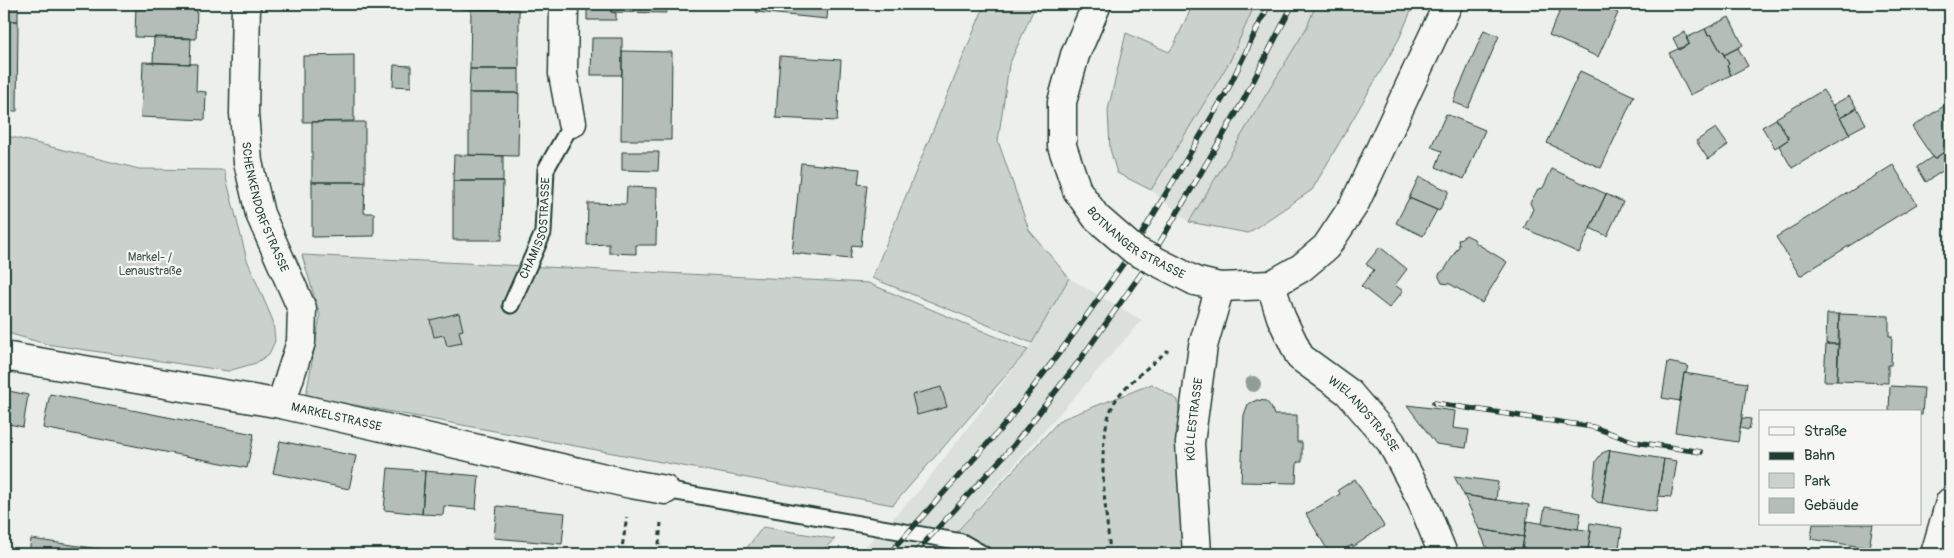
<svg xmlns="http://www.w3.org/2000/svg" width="1954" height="558" font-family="Pangolin,sans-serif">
	<rect width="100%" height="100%" fill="#edefea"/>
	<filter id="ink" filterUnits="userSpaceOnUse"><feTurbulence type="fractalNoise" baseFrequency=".02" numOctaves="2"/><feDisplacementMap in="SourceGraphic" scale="10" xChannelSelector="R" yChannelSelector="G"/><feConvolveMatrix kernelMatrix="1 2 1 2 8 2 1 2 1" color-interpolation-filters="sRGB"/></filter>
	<g filter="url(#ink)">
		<path fill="#dce0db" d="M1255 4H1316L1307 27 1189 222 1151 190 1230 61Z
			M1069 278 1142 320 936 554H858L916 494 1028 350Z"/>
		<path fill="#cbd2cc" stroke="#758880" d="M985 4H1036L1009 65 998 141 1029 230 1069 278 1032 343 872 278Z
			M1193 4H1255L1230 61 1151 190 1117 173 1110 149 1108 110 1126 33 1169 52 1174 45Z
			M1316 4H1414L1399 39 1312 190 1248 233 1189 222 1307 27Z
			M4 135 139 169 224 170 247 260 273 321 275 341 269 354 256 363 228 371 46 344 4 332Z
			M302 255 868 283 1028 350 893 505 306 396 320 316Z
			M1152 384 1178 400 1189 554H936L1060 420Z
			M763 527 835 539 818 554H742Z"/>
		<path fill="#b4bdb8" stroke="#1f3d34" d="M4 4H18V21H4Z
			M136 4H197L196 39 135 37Z
			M463 4H494V9H463Z
			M587 4H611V12L616 13V20H587Z
			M611 4H666V13L611 12Z
			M757 4H828L827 19 756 12Z
			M1563 4H1598L1618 13 1598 57 1549 35Z
			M471 9 519 10V69H470Z
			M1729 17 1743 45 1724 55 1722 51 1721 52 1711 34 1708 35 1705 29Z
			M4 21H18L17 111H4Z
			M1705 29 1708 35 1711 34 1721 52 1722 51 1724 55 1729 64 1727 66 1731 75 1690 95 1669 53 1689 44 1686 38Z
			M1484 30 1499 36 1468 108 1453 102Z
			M1685 32 1689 44 1679 50 1673 38Z
			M154 37 191 38 190 64 153 63Z
			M592 38H622V75H591Z
			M1738 48 1748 66 1731 75 1727 66 1729 64 1724 55Z
			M622 51 672 52 671 140H621Z
			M354 55V121L303 122V56Z
			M780 56 841 60 837 121 776 118Z
			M143 62 197 64 196 91 206 92 205 120 141 117Z
			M394 65 411 66V87L393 86Z
			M470 69H519V93H469Z
			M1580 71 1634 96 1601 168 1547 143Z
			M1823 90 1850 134 1792 168 1779 146 1789 139 1776 118Z
			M469 93H519L518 156 469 155Z
			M1849 96 1857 108 1840 118 1833 105Z
			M1950 102V148L1934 159 1912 127Z
			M1857 108 1866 124 1849 133 1840 118Z
			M1446 114 1485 130 1464 179 1436 167 1442 151 1431 147Z
			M1776 119 1789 139 1775 148 1762 127Z
			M312 122H365V182H312Z
			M1716 128 1728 145 1708 159 1696 141Z
			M1950 148V166L1926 182 1917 167 1932 157 1934 159Z
			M622 152H659L658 171 622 170Z
			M454 155 503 156V181H453Z
			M801 163 860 169 858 184 867 185 861 246 852 245 850 259 792 253Z
			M1893 165 1917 204 1800 276 1776 237Z
			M1552 169 1606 194 1579 253 1524 228 1533 209 1530 203 1538 189 1543 188Z
			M1419 177 1449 191 1439 211 1409 198Z
			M453 181H503L502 240H453Z
			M312 182H365L364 213H374V236L312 237Z
			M627 187 657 188 656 245H636V254L609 253V244L587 245 588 203 626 204Z
			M1606 194 1623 202 1607 236 1590 228Z
			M1409 198 1437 210 1423 236 1396 223Z
			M1466 235 1474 239 1476 243 1507 262 1482 303 1450 284 1442 283 1439 277V274L1445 269 1459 246 1458 240Z
			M1380 247 1407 269 1395 285 1403 291 1389 308 1361 286 1374 270 1366 264Z
			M459 313 463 330 459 331 462 343 447 346 444 335 434 337 430 320Z
			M1827 314H1839V344H1826Z
			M1839 314 1889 316V336H1892L1891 365H1888V383L1837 381Z
			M1826 344H1839L1837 381H1824Z
			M1668 362 1688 366 1686 373H1684L1680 401 1662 398Z
			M1684 373 1747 383 1738 442 1675 432Z
			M1890 386 1924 388 1922 415H1920V412H1889Z
			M941 387 947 407 917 415 912 395Z
			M4 390 28 395 23 427 4 423Z
			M50 394 254 434 247 468 43 428Z
			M1257 400 1266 401 1271 407 1274 415H1297V442H1302V462H1297L1296 483 1241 482 1244 415 1248 404Z
			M1407 405 1455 411 1453 428 1469 430 1466 448 1436 444Z
			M1742 418 1751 419 1749 430 1740 428Z
			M280 441 356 456 349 489 273 473Z
			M1610 450 1664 459 1656 512 1602 503Z
			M1610 450 1602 503 1597 502 1592 496 1596 461 1602 453Z
			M1664 459 1677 461 1671 497 1658 496Z
			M388 468 425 471 422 514 384 510Z
			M425 471 479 476 476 509 444 506 443 515 422 514Z
			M1454 476 1498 482 1496 500 1464 495Z
			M1355 479 1384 526 1353 547 1352 545 1336 554H1330L1306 514 1340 494 1338 490Z
			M1464 495 1529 505 1524 537 1479 529Z
			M497 506 565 513 562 544 494 538Z
			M1545 507 1581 513 1578 529 1542 523Z
			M1527 521 1591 531 1587 554H1521Z
			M1590 523 1622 528 1618 554H1587L1591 531H1589Z
			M1813 524H1873L1869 548 1811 539Z
			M1479 529 1524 537 1521 554H1489Z
			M31 539 133 554H29Z
			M1687 549 1719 554H1686Z"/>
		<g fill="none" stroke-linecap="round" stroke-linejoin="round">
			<defs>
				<g id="lane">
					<path id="s1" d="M511 305 543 233 546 169 572 123"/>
					<path d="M665 490 962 542 983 554"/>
				</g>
				<g id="street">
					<path id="s2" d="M246 4 244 113 248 162 260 214 302 309 301 342 281 404"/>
					<path d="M564 4 563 74 572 123"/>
					<path id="s3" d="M1271 285 1281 317 1300 357 1348 392 1391 442 1421 499 1443 554"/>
					<path id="s4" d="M4 356 281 404 631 484 665 490"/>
					<path id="s5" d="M1197 554 1190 443 1203 346 1220 287"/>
					<path d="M1935 554 1950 502"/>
				</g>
				<path id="secondary" d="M1077 190 1062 146V102L1075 55 1097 4
					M1195 281 1220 287 1271 285 1301 268 1326 247 1354 205 1448 4"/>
			</defs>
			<use href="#lane" stroke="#1f3d34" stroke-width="19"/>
			<use href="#street" stroke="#1f3d34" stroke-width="31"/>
			<use href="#secondary" stroke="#1f3d34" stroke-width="31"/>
			<path stroke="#1f3d34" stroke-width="3" stroke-dasharray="5 4" stroke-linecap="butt" d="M621 554 627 517
				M658 554 661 523
				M1110 554C1107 510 1091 430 1120 394 1132 379 1154 363 1168 350"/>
			<use href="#lane" stroke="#f6f6f2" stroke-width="15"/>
			<use href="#street" stroke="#f6f6f2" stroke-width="28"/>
			<use href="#secondary" stroke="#f6f6f2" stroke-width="28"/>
			<defs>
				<path id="rail" d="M1434 403 1593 427 1635 442 1701 452
					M889 554 1006 423 1075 332 1128 257 1226 93 1269 4
					M914 554 1014 445 1080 360 1143 271 1242 103 1293 4"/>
			</defs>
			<use href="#rail" stroke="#1f3d34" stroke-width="5.5"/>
			<use href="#rail" stroke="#f6f6f2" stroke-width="4" stroke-dasharray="11" stroke-linecap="butt"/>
			<defs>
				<g id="secondary-bridge">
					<path id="s6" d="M1077 190 1096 217 1134 250 1195 281"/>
				</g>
			</defs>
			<use href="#secondary-bridge" stroke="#1f3d34" stroke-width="31" stroke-linecap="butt"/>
			<use href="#secondary-bridge" stroke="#f6f6f2" stroke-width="28"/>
		</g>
		<circle fill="#8e9e96" cx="1253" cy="384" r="8"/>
	</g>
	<g text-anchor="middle" stroke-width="4.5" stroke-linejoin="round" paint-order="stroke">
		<g font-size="12" fill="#1f3d34" stroke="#f6f6f2">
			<text dy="4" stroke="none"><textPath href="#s2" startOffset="206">SCHENKENDORFSTRASSE</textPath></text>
			<text dy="4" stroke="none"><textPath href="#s1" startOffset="82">CHAMISSOSTRASSE</textPath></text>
			<text dy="4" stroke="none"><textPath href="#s6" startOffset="81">BOTNANGER STRASSE</textPath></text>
			<text dy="4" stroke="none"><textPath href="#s3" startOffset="164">WIELANDSTRASSE</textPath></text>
			<text dy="4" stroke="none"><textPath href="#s4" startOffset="338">MARKELSTRASSE</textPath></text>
			<text dy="4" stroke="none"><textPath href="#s5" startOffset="135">KÖLLESTRASSE</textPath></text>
		</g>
		<g font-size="12" fill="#415b52" stroke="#f6f6f2">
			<text x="150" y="261">Markel- /<tspan x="150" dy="14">Lenaustraße</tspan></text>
		</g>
	</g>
	<rect width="1954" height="558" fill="none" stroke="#f6f6f2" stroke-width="20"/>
	<rect x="10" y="10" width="1934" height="538" fill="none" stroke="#1f3d34" stroke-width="2" filter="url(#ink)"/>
	<rect x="1759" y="410" width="162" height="115" fill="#f6f6f2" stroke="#a0aca6"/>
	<rect x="1769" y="427" width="25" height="8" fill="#f6f6f2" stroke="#a0aca6"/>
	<text x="1804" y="436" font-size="15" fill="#1f3d34">Straße</text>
	<rect x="1769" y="452" width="25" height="8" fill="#1f3d34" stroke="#a0aca6"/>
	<text x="1804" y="460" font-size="15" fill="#1f3d34">Bahn</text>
	<rect x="1769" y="473" width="25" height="15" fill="#cbd2cc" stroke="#a0aca6"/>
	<text x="1804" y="486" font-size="15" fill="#1f3d34">Park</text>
	<rect x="1769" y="498" width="25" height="15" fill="#b4bdb8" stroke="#a0aca6"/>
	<text x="1804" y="510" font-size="15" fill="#1f3d34">Gebäude</text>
</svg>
